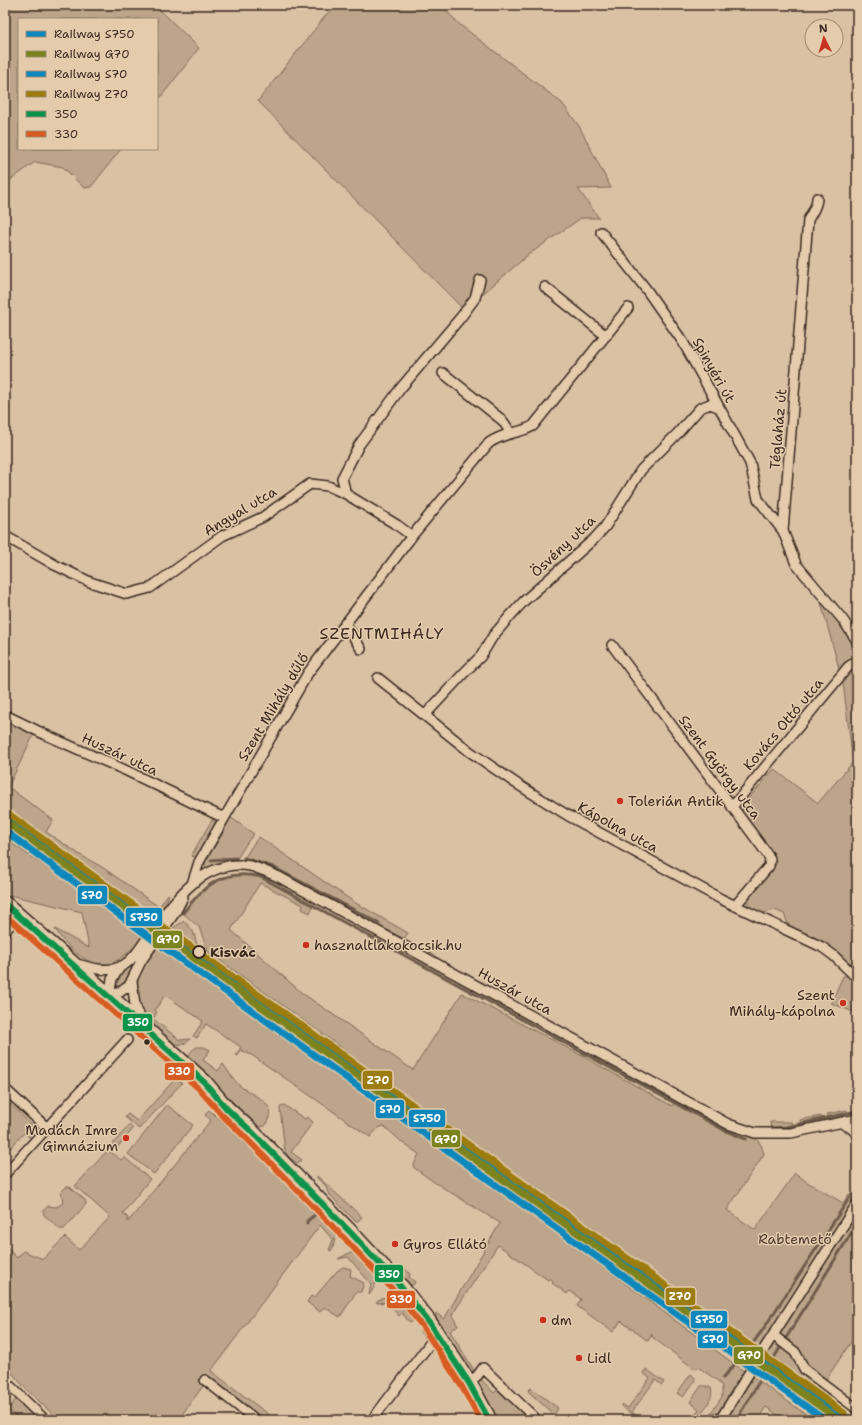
<svg xmlns="http://www.w3.org/2000/svg" width="862" height="1425" font-family="'Shantell Sans',sans-serif">
	<rect width="100%" height="100%" fill="#d9c1a4"/>
	<filter id="ink" filterUnits="userSpaceOnUse"><feTurbulence type="fractalNoise" baseFrequency=".025" numOctaves="2"/><feDisplacementMap in="SourceGraphic" scale="8" xChannelSelector="R" yChannelSelector="G"/><feConvolveMatrix kernelMatrix="1 2 1 2 8 2 1 2 1" color-interpolation-filters="sRGB"/></filter>
	<g filter="url(#ink)">
		<path fill="#bca58a" stroke="#7c6854" d="M5 5H155L199 48 157 102V19H19V149H121L91 187 84 188 63 167 35 162 5 184Z
			M334 5H441L459 24 562 103 579 126 611 188 578 189 599 218H581L528 255 464 310 258 101Z
			M820 599 857 645V972L829 947 789 926 784 914 775 910C763 914 757 914 747 904 753 888 768 879 776 864L774 854 742 812 743 805 774 769 818 803 853 762 843 683Z
			M5 711 37 728 8 787 53 820 46 832 82 856 102 867 159 907 168 894 169 896 157 919 152 918 144 913 5 809Z
			M230 817 254 834 248 841 235 862 210 869 206 867 205 865 206 860 222 835Z
			M213 818C219 831 204 847 198 858L191 856Z
			M259 837 354 902 408 933 404 939 281 872 265 866 242 862 254 843Z
			M5 839 146 935C137 944 127 955 116 961 93 974 66 947 55 929L89 948 82 912 10 895 5 891Z
			M242 875 263 876 315 902 310 913 302 909 303 905 260 883 231 930 302 993 413 1070 462 993 568 1048 672 1106 679 1098 756 1138 761 1145 764 1154 727 1210 755 1230 795 1173 807 1182 843 1203 849 1194 856 1197 780 1318 760 1348C620 1250 482 1150 342 1053V1048L207 951 208 948 206 946 199 927 183 913C200 890 212 876 242 875Z
			M184 921 193 931 198 948 196 950 170 930Z
			M152 939 130 971 123 985 121 986H117L115 983 116 978Z
			M159 944 205 979 504 1194 745 1372 719 1413 710 1414 722 1397V1386L718 1381 698 1367 695 1369 652 1337V1334L648 1341 621 1321 613 1332 577 1306 581 1299 570 1291 567 1294 552 1283 553 1281 550 1278 548 1280 498 1245 452 1315 458 1326 450 1331 474 1370 471 1372 435 1316 436 1313 444 1319 500 1223 434 1182 413 1167 419 1154 404 1144 384 1126 378 1128 370 1137 253 1056 241 1050 238 1056 236 1055 241 1047 206 1024 197 1038 193 1036 203 1021 165 995 155 1010 157 1012 153 1019 180 1040 190 1039C187 1044 180 1045 175 1044 167 1037 150 1025 145 1017 133 998 136 973 148 955 151 951 156 948 159 944Z
			M843 976H847L857 984V1010L856 1013 831 1003Z
			M197 1047H204L210 1050 203 1060 218 1071 223 1064C228 1071 233 1079 239 1085 251 1096 282 1103 266 1125L262 1127 257 1126 189 1059C188 1053 192 1050 197 1047Z
			M176 1078 182 1083 139 1129 125 1117 128 1114 137 1121Z
			M5 1099 35 1128V1133L31 1138 24 1133 5 1154Z
			M167 1105 193 1125 154 1174 128 1154Z
			M284 1105 305 1119 307 1117 313 1122 291 1152 302 1160 297 1163 289 1157 285 1151 280 1109 281 1106Z
			M209 1110 222 1121H226L231 1124 334 1225C335 1234 336 1243 331 1251L329 1250 333 1240 320 1225 211 1371 276 1420C269 1420 263 1421 256 1415L257 1414 227 1390 225 1392 206 1377 203 1386 178 1420H59L24 1387 7 1367 5 1369V1246L17 1258 23 1251 43 1259 65 1237 79 1250 110 1217 75 1186 108 1150 121 1160 124 1157 150 1179 123 1213 128 1218V1222L211 1120 205 1115Z
			M847 1110 845 1116 829 1120 827 1114Z
			M821 1116 822 1122 801 1126 800 1120Z
			M770 1122H792L793 1128 771 1129Z
			M129 1125 133 1129 116 1149 112 1145Z
			M317 1176 362 1217 358 1221H355L328 1193 326 1186 317 1178Z
			M66 1187H70L85 1200 86 1204 64 1229H60L44 1215 43 1211 48 1206 56 1207 62 1204 63 1201 61 1192Z
			M857 1203V1333L819 1390 764 1350Z
			M349 1253 361 1254C374 1269 384 1276 369 1295L371 1284 348 1257 338 1259Z
			M402 1266 410 1274 409 1277 415 1282 413 1285H411L398 1271Z
			M343 1267 351 1269 350 1276 364 1283 361 1292H356L340 1317 324 1307 320 1312 307 1302 311 1296 314 1298 337 1271Z
			M388 1296C403 1297 407 1307 416 1319L410 1323 402 1313 399 1316 387 1302 378 1303 376 1302 382 1298Z
			M646 1369 664 1382 662 1385 655 1380 632 1412 637 1416 636 1417 621 1406 622 1404 628 1408 650 1378 643 1373Z
			M691 1374 695 1378 694 1382 683 1397 677 1393Z
			M749 1374 814 1420H785L766 1407 757 1420H722Z
			M479 1377 494 1393 499 1388 532 1420H498L477 1381Z
			M701 1386H706L711 1388C715 1399 702 1411 696 1420H691L699 1409 690 1402Z
			M531 1388 558 1408 554 1415 528 1391Z
			M16 1399 38 1420H20L8 1410Z"/>
		<g fill="none" stroke-linecap="round" stroke-linejoin="round">
			<path stroke="#6f5c4a" stroke-width="3" d="M244 858 273 867 379 923
				M211 860 236 858
				M183 913C204 885 224 868 261 877L724 1130 746 1139
				M849 963 857 970
				M230 1126 307 1202 316 1214 332 1226
				M771 1128 786 1127 857 1111
				M856 1188 857 1186
				M307 1224V1221L316 1214
				M397 1301 414 1320
				M421 1331 425 1337
				M786 1338 857 1224
				M753 1343 764 1328 850 1197
				M432 1346 460 1389
				M774 1358 781 1346
				M723 1378 734 1365
				M466 1397 471 1406
				M736 1420 759 1382"/>
			<defs>
				<path id="minor" d="M817 198C817 207 812 212 808 220L783 531 796 564 843 620 857 641
					M601 232 646 289 683 342 750 463 758 499 783 531
					M545 287 606 336
					M443 373 502 420 507 427 510 433
					M5 536 55 565 90 582 127 594 150 588 222 536 263 517 310 484 328 486 346 494 342 478 359 445 400 389 461 317 475 298 480 280
					M412 536 489 443C505 432 518 434 533 426L628 308
					M345 623 361 649
					M612 645 768 855 770 859 769 866 735 906
					M378 678 469 751 517 784 567 815 721 899 822 947 833 955 857 978
					M5 715 46 735 127 771 224 818
					M425 715 463 674 481 656 493 636 511 615 524 601 594 539 605 527 641 470 677 434 700 408 710 404 718 407
					M732 807 848 667 857 661
					M192 884 199 862 308 673 412 536 397 525 346 494
					M5 931 18 916
					M77 964C91 968 108 973 122 966 134 960 142 945 150 934 173 901 204 858 250 866 260 868 269 873 279 877L728 1124 755 1133H791L857 1119
					M121 966 112 979 109 996 120 992 129 986 141 961 176 911 183 897
					M132 981 135 1005 142 1022
					M5 1089 47 1128
					M841 1123 851 1128 857 1134
					M5 1174 127 1040
					M773 1335 795 1352 805 1370 857 1409
					M205 1380 256 1420
					M5 1381 45 1420
					M469 1383 478 1375 483 1368 537 1420
					M372 1420 437 1334
					M720 1420 757 1360 857 1204"/>
				<path id="primary" d="M5 904 109 996 204 1082 227 1109 251 1131 352 1234 401 1287 428 1321 469 1383 489 1420"/>
			</defs>
			<use href="#minor" stroke="#3b2a1e" stroke-width="12"/>
			<use href="#primary" stroke="#3b2a1e" stroke-width="18"/>
			<use href="#minor" stroke="#e3cbac" stroke-width="9"/>
			<use href="#primary" stroke="#e3cbac" stroke-width="15"/>
			<defs>
				<path id="bus-1" d="M5 904 204 1082 227 1109 251 1131 352 1234 401 1287 428 1321 469 1383 489 1420"/>
				<path id="bus-2" d="M5 915 198 1088 221 1114 245 1137 346 1240 395 1292 422 1326 462 1387 480 1420"/>
			</defs>
			<use href="#bus-1" stroke="#e3cbac" stroke-width="9"/>
			<use href="#bus-2" stroke="#e3cbac" stroke-width="9"/>
			<use href="#bus-1" stroke="#099349" stroke-width="6"/>
			<use href="#bus-2" stroke="#d75c21" stroke-width="6"/>
			<defs>
				<path id="rail-1" d="M5 814 154 924 850 1420"/>
				<path id="rail-2" d="M5 821 164 937 839 1420"/>
				<path id="rail-3" d="M5 831 159 944 825 1420"/>
				<path id="rail-4" d="M10 815 169 931 844 1413"/>
			</defs>
			<use href="#rail-1" stroke="#e3cbac" stroke-width="10"/>
			<use href="#rail-2" stroke="#e3cbac" stroke-width="10"/>
			<use href="#rail-3" stroke="#e3cbac" stroke-width="10"/>
			<use href="#rail-4" stroke="#e3cbac" stroke-width="10"/>
			<use href="#rail-1" stroke="#0c88bc" stroke-width="7"/>
			<use href="#rail-2" stroke="#7b831f" stroke-width="7"/>
			<use href="#rail-3" stroke="#0c88bc" stroke-width="7"/>
			<use href="#rail-4" stroke="#9c7b0f" stroke-width="7"/>
		</g>
	</g>
	<g fill="#c8321e" stroke="#e3cbac" stroke-width="1.5">
		<circle cx="620" cy="801" r="4"/>
		<circle cx="306" cy="945" r="4"/>
		<circle cx="843" cy="1003" r="4"/>
		<circle cx="126" cy="1138" r="4"/>
		<circle cx="395" cy="1244" r="4"/>
		<circle cx="543" cy="1320" r="4"/>
		<circle cx="579" cy="1358" r="4"/>
	</g>
	<circle fill="#e3cbac" stroke="#3b2a1e" stroke-width="2" cx="199" cy="952" r="6"/>
	<circle fill="#3b2a1e" stroke="#e3cbac" stroke-width="1.5" cx="147" cy="1042" r="3.5"/>
	<g text-anchor="middle" stroke-width="3" stroke-linejoin="round" paint-order="stroke">
		<g font-size="14" fill="#3b2a1e" stroke="#e3cbac">
			<text transform="translate(714 370) rotate(61)" y="5">Spinyéri út</text>
			<text transform="translate(778 429) rotate(-85)" y="5">Téglaház út</text>
			<text transform="translate(240 511) rotate(-31)" y="5">Angyal utca</text>
			<text transform="translate(563 546) rotate(-43)" y="5">Ösvény utca</text>
			<text transform="translate(273 707) rotate(-59)" y="5">Szent Mihály dűlő</text>
			<text transform="translate(783 724) rotate(-50)" y="5">Kovács Ottó utca</text>
			<text transform="translate(120 754) rotate(25)" y="5">Huszár utca</text>
			<text transform="translate(720 767) rotate(53)" y="5">Szent György utca</text>
			<text transform="translate(618 827) rotate(29)" y="5">Kápolna utca</text>
			<text transform="translate(515 991) rotate(29)" y="5">Huszár utca</text>
		</g>
		<g font-size="14" fill="#3b2a1e" stroke="#e3cbac" text-anchor="start">
			<text x="628" y="806">Tolerián Antik</text>
			<text x="314" y="950">hasznaltlakokocsik.hu</text>
			<text x="835" y="1000" text-anchor="end">Szent<tspan x="835" dy="16">Mihály-kápolna</tspan></text>
			<text x="118" y="1135" text-anchor="end">Madách Imre<tspan x="118" dy="16">Gimnázium</tspan></text>
			<text x="403" y="1249">Gyros Ellátó</text>
			<text x="551" y="1325">dm</text>
			<text x="587" y="1363">Lidl</text>
		</g>
		<g font-size="14" font-weight="bold" fill="#3b2a1e" stroke="#e3cbac" text-anchor="start">
			<text x="210" y="957">Kisvác</text>
		</g>
		<g font-size="14" fill="#4e3c2e" stroke="#e3cbac">
			<text x="795" y="1244">Rabtemető</text>
		</g>
		<g font-size="16" letter-spacing="1" fill="#3b2a1e" stroke="#e3cbac">
			<text x="382" y="639">SZENTMIHÁLY</text>
		</g>
	</g>
	<g stroke="#e3cbac" stroke-width="1.5">
		<rect x="77" y="885" width="31" height="20" rx="4" fill="#0c88bc"/>
		<rect x="125" y="907" width="38" height="20" rx="4" fill="#0c88bc"/>
		<rect x="152" y="930" width="31" height="19" rx="4" fill="#7b831f"/>
		<rect x="122" y="1013" width="31" height="19" rx="4" fill="#099349"/>
		<rect x="164" y="1062" width="31" height="19" rx="4" fill="#d75c21"/>
		<rect x="362" y="1070" width="31" height="20" rx="4" fill="#9c7b0f"/>
		<rect x="375" y="1099" width="30" height="20" rx="4" fill="#0c88bc"/>
		<rect x="408" y="1109" width="38" height="19" rx="4" fill="#0c88bc"/>
		<rect x="431" y="1129" width="30" height="19" rx="4" fill="#7b831f"/>
		<rect x="374" y="1264" width="30" height="19" rx="4" fill="#099349"/>
		<rect x="665" y="1287" width="31" height="19" rx="4" fill="#9c7b0f"/>
		<rect x="386" y="1290" width="30" height="19" rx="4" fill="#d75c21"/>
		<rect x="690" y="1310" width="38" height="19" rx="4" fill="#0c88bc"/>
		<rect x="697" y="1330" width="31" height="19" rx="4" fill="#0c88bc"/>
		<rect x="733" y="1346" width="31" height="19" rx="4" fill="#7b831f"/>
	</g>
	<g font-size="11" text-anchor="middle" font-weight="bold" fill="#fff">
		<text x="92" y="899">S70</text>
		<text x="144" y="921">S750</text>
		<text x="168" y="943">G70</text>
		<text x="138" y="1026">350</text>
		<text x="179" y="1075">330</text>
		<text x="378" y="1084">Z70</text>
		<text x="390" y="1113">S70</text>
		<text x="427" y="1122">S750</text>
		<text x="446" y="1143">G70</text>
		<text x="389" y="1278">350</text>
		<text x="680" y="1300">Z70</text>
		<text x="401" y="1303">330</text>
		<text x="709" y="1323">S750</text>
		<text x="713" y="1343">S70</text>
		<text x="749" y="1359">G70</text>
	</g>
	<rect width="862" height="1425" fill="none" stroke="#e3cbac" stroke-width="20"/>
	<rect x="10" y="10" width="842" height="1405" fill="none" stroke="#3b2a1e" stroke-width="1.5" filter="url(#ink)"/>
	<rect x="18" y="18" width="140" height="132" fill="#e3cbac" stroke="#a08b73"/>
	<rect x="26" y="31" width="20" height="6" fill="#0c88bc" stroke="#a08b73"/>
	<text x="54" y="38" font-size="12" fill="#3b2a1e">Railway S750</text>
	<rect x="26" y="51" width="20" height="6" fill="#7b831f" stroke="#a08b73"/>
	<text x="54" y="58" font-size="12" fill="#3b2a1e">Railway G70</text>
	<rect x="26" y="71" width="20" height="6" fill="#0c88bc" stroke="#a08b73"/>
	<text x="54" y="78" font-size="12" fill="#3b2a1e">Railway S70</text>
	<rect x="26" y="91" width="20" height="6" fill="#9c7b0f" stroke="#a08b73"/>
	<text x="54" y="98" font-size="12" fill="#3b2a1e">Railway Z70</text>
	<rect x="26" y="111" width="20" height="6" fill="#099349" stroke="#a08b73"/>
	<text x="54" y="118" font-size="12" fill="#3b2a1e">350</text>
	<rect x="26" y="131" width="20" height="6" fill="#d75c21" stroke="#a08b73"/>
	<text x="54" y="138" font-size="12" fill="#3b2a1e">330</text>
	<g transform="translate(824 38) rotate(355)"><circle r="19" fill="#e3cbac" stroke="#a08b73"/>
	<path d="M0-3L7 15L0 10L-7 15Z" fill="#c8321e"/>
	<text y="-6" font-size="11" font-weight="bold" text-anchor="middle" fill="#3b2a1e">N</text>
	</g>
</svg>
